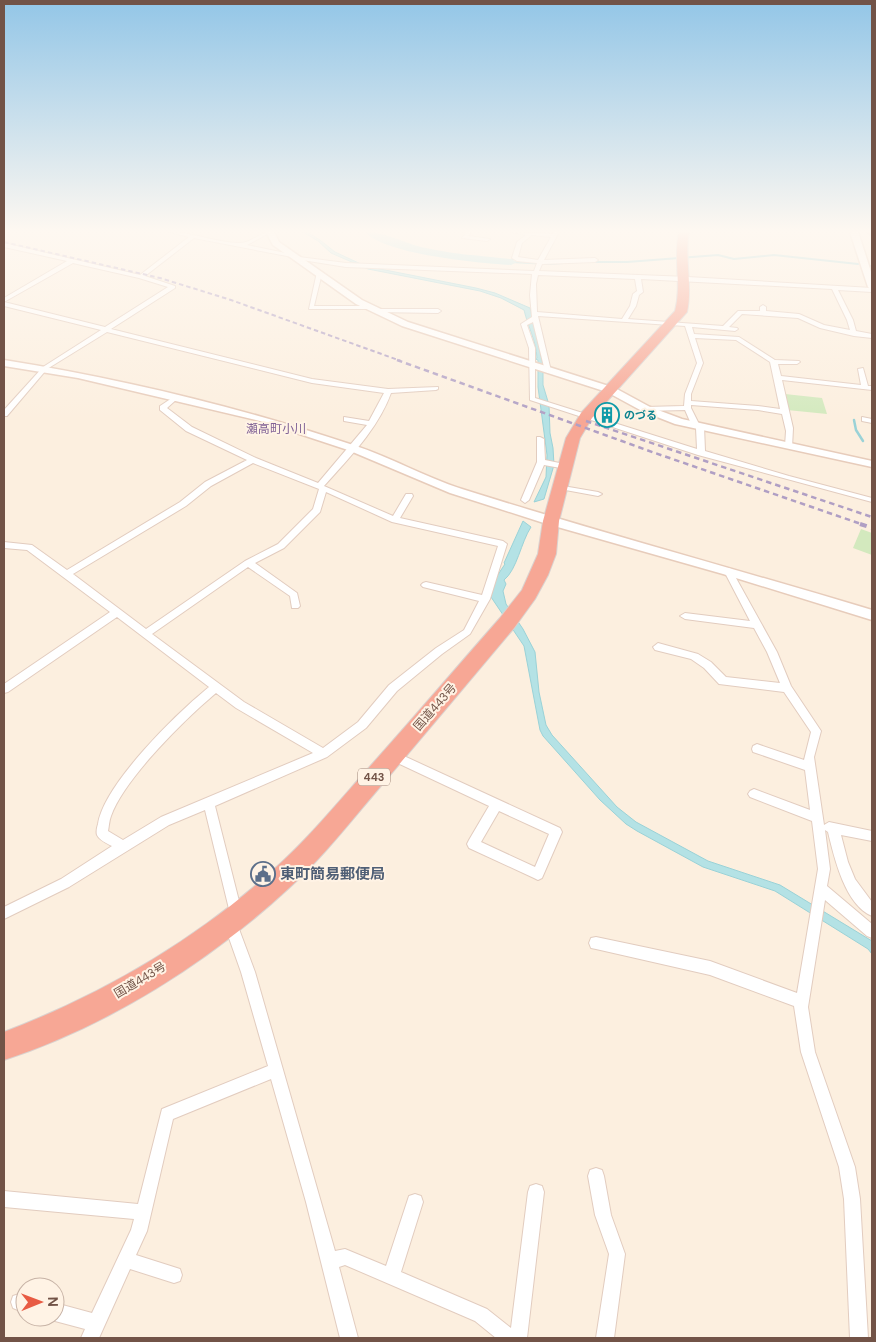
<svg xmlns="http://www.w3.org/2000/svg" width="876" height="1342" font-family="'DM Sans','Noto Sans JP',sans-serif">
	<rect width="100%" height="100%" fill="#fcefdf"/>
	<path fill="#d3e9be" d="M785 394 822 398 827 414 787 410Z
		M861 529 872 533V555L853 548Z"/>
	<path fill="#b4e2e5" stroke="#9ad2d7" d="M303 232H307L320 240 335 252 365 266 476 288 495 293 530 308 543 364V385L549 405 550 433 553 448 554 465 544 499 534 502 546 477 547 455 538 387V360L535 359 537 358C536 340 528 327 524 310L501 298 480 291 368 269 331 253 318 241Z
		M523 521 531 527C521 542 517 570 504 580L506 584 503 591 506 604 523 629 535 652 539 692 546 725 552 735 617 807 636 822 708 861 780 885 872 941V954L868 949 775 891 703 867 637 831 626 824 600 800 543 736 540 730 524 646 491 597 495 579 505 564 504 563Z"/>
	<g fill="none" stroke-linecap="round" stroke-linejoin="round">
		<path stroke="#9ad2d7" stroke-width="2" d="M515 254 511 262 549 264 577 262
			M592 262H627L718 255 734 259 774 255 858 264
			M869 266H872"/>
		<path stroke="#9ad2d7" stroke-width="2.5" d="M854 420 856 430 863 441"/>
		<path fill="#b4e2e5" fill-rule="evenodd" d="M365 232C385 232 402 242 421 247 451 254 481 256 511 259L517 262 511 265C479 263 387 255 365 232Z"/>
		<defs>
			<path id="street" d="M170 232C193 232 216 243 239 243 250 244 260 232 271 232L247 245 295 255 292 257 194 238 145 276 175 286V288L111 329 312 379 388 389 438 387V389L436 390 391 393C378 429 349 458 324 486L393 516 406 494H412L413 496 400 518 503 541 507 544 490 599 470 634 442 654 397 691 366 728 327 757 215 806 241 909 236 921 255 972 335 1251 345 1249 386 1266 409 1196 415 1194 421 1196 423 1202 401 1272 487 1309 511 1328 528 1192 530 1186 536 1184 542 1186 544 1192 527 1338H496L475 1321 345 1265 339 1267 358 1338H340L306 1202 271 1079 173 1119 147 1231 136 1255 180 1269 182 1275 180 1281 174 1283 130 1269 99 1338H81L85 1329 55 1321 49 1317H55V1303L92 1313 131 1230 134 1219 4 1207V1191L138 1204 162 1109 268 1066 241 972 223 921 229 909 205 810 169 825 69 887 4 919V907L61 879 112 846C108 844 99 840 97 835 96 832 97 827 98 824 104 784 177 713 209 687L117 617 8 692 4 693V684L110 612 27 550 4 548V542L32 545 67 570 180 502 205 482 247 460 186 431 160 410V406L172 398 177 399 167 408 192 427 256 458 318 483 367 425 344 421V417L369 421 384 393 312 383 107 332 47 369 7 416H4V410L43 367 101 330 4 306V302L105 327 168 287 139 278 73 263 4 302V298L67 261 4 247V243L140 275 189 237ZM253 463 319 489 313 509 278 544 245 561 146 629 73 574 186 506 211 486ZM326 492 392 522 498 546 482 595 426 582 423 583 421 585 423 587 479 601 464 630 436 648 389 685 358 722 323 748 244 702 152 634 248 567 290 596 292 608H298L300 606 297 593 255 563 284 548 320 512ZM216 693 236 708 313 753 161 817 123 840 108 831C109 826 109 821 111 816 124 779 185 719 216 693Z
				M466 232H471L468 236 490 239 487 241 462 238Z
				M511 232 553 234 554 232H559L544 260 595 258 598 260 595 262 542 264 539 271 688 277 872 288V292L838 290 853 320 856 331 872 334V338L854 336 820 328 798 318 742 314 729 327 737 328 738 329 735 331 692 327 694 334 739 337 775 360 799 361 800 362 797 364H778L781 376 861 385 858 369 863 368 868 386H872V390L782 380 793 428 792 448H789L785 446 786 431 782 414 758 410 691 405V408L699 424 704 426 705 451 789 476 872 498V502L698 455 530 400 529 348 521 324 532 317 530 295 532 274 346 267 296 259 299 257 346 263 534 271 537 263 517 261 512 258 517 242 526 235ZM532 235 551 237 538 260 518 257 522 243ZM538 275 635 279 637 291 633 294 630 306 622 319 537 312 536 284ZM641 279 832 289 847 320 850 330 824 325 799 314 766 311V307L763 305 760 307V311H738L723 326 628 319 636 306 639 295 643 292ZM538 316 685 326 697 363 685 394 684 406 645 407 641 409 645 411 685 410 692 426 696 428 697 449 535 398V348L527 325 533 322 545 371 548 373 551 371ZM695 338 736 340 770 362 780 409 758 406 691 401V394L703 363Z
				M317 272 322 273 314 306H370L373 309H438L441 311 438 313 374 312 371 309H309Z
				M862 417 872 419V423L862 421Z
				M537 437H540L544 439 545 460 569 465 570 467 566 469 544 465 529 500 525 503 521 500 537 462Z
				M557 485 598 492 602 494 598 496 560 489 556 487Z
				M728 568 731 569 777 652 791 686 821 731 814 757 824 825 829 822 872 831V841L841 835 848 862 855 879 872 902V916C845 905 834 857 828 832L825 830 830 869 827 886 872 924V938L867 936 825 900 808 1007 815 1052 855 1167 860 1199 868 1338H850L844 1199 839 1167 801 1052 794 1006 710 975 596 949 591 948 589 943 591 938 596 937 710 961 797 993 818 869 812 821 750 797 748 794 750 791 754 789 810 810 805 770 753 752 752 749 753 746 757 744 804 760 811 732 784 692 719 684 704 668 691 659 655 650 653 647 658 643 698 654 711 662 726 677 780 683 767 652 754 628 685 619 680 616 685 613 750 621 724 571Z
				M393 751 560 828 562 832 542 878 538 880 534 878 469 848 467 844 469 840 489 806 389 759 388 756 389 753ZM499 811 549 834 535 867 481 842Z
				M596 1168 602 1170 604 1176 611 1215 625 1254 614 1338H596L609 1254 595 1215 588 1176 590 1170Z
				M19 1294 25 1295V1313L13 1308 11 1302 13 1296Z"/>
			<path id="secondary" d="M266 232H274L279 242 362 300 408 322 615 388 650 407 682 419 872 461V467L675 424 642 411 607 392 402 326 356 304 273 245Z
				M850 232H858L872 275V290L868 287Z
				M4 360C122 379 239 407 353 445 390 457 425 477 462 489 598 532 736 569 872 610V620L723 574 547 524 450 493 348 450 260 421 78 378 4 366Z"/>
			<path id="highway" d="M679 232H689C684 259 693 285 687 312L592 418 580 438 559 521 556 554 548 575 535 599 514 628C469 681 425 734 380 787 351 821 323 857 289 888 209 962 108 1026 4 1060V1032C101 995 194 941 272 871 306 841 335 806 365 772 411 721 455 669 500 618L522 590 538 554 543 521 566 438 581 413 675 311C682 285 673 259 679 232Z
				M866 232H872V236Z"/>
		</defs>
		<use href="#street" stroke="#e2ccbf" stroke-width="2"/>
		<use href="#secondary" stroke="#e7ccbb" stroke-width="3"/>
		<use href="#highway" stroke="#dad2cf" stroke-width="2"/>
		<use href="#street" fill="#fff" fill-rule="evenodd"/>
		<use href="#secondary" fill="#fff" fill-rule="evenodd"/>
		<use href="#highway" fill="#f7a795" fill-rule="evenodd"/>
		<path stroke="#b09fc4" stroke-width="2" stroke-dasharray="4.5 3" stroke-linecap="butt" d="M4 242 160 278 231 300 401 361"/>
		<path stroke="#b09fc4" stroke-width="2.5" stroke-dasharray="5.5 4" stroke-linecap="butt" d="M397 360 655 453 864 525
			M586 421 872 517"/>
		<path stroke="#b09fc4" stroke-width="4" stroke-dasharray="7 5" stroke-linecap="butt" d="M860 524 872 528"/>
	</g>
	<linearGradient id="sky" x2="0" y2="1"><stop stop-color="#93c6e7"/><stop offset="0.55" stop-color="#fef8f1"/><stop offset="1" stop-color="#fef8f1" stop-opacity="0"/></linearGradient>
	<rect width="876" height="420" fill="url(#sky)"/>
	<defs>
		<symbol id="building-ring" viewBox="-11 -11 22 22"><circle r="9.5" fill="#fff3e5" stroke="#0f9aa8" stroke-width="1.5"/><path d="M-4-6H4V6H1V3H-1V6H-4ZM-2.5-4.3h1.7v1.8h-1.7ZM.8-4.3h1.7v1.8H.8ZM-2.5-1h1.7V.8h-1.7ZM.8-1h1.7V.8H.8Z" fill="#0f9aa8"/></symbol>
		<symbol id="civic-ring" viewBox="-11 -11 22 22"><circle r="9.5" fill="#fff3e5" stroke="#5c6f8a" stroke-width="1.5"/><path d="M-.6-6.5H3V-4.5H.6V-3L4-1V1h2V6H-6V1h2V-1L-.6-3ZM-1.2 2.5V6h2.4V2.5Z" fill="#5c6f8a"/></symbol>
	</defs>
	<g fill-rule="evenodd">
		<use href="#building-ring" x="593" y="401" width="28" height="28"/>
		<use href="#civic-ring" x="249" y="860" width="28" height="28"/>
	</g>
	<g text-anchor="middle" stroke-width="4" stroke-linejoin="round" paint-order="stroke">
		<g font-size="11" font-weight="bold" fill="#0d838f" stroke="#fff3e5" text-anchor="start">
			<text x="624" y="419">のづる</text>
		</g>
		<rect fill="#fff3e5" stroke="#9c8376" stroke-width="1" x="358" y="768.5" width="32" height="17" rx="4"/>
		<g font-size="11" font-weight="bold" fill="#725347">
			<text x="374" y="781">443</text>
		</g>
		<g font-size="12" fill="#816296" stroke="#fff3e5">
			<text x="276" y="433">瀬高町小川</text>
		</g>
		<g font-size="12" fill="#725347" stroke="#fff3e5">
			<text transform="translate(435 707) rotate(-49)" y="4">国道443号</text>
			<text transform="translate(140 980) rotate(-31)" y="4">国道443号</text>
		</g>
		<g font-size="15" font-weight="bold" fill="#4e5e75" stroke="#fff3e5" text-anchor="start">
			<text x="280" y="879">東町簡易郵便局</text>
		</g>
	</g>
	<rect width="876" height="1342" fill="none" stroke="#725347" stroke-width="10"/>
	<g transform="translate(40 1302) rotate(89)"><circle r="24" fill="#fff3e5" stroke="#c7b3a6"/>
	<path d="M0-4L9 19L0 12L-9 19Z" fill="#e85b43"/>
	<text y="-8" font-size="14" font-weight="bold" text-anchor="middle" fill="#725347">N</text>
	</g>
</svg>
